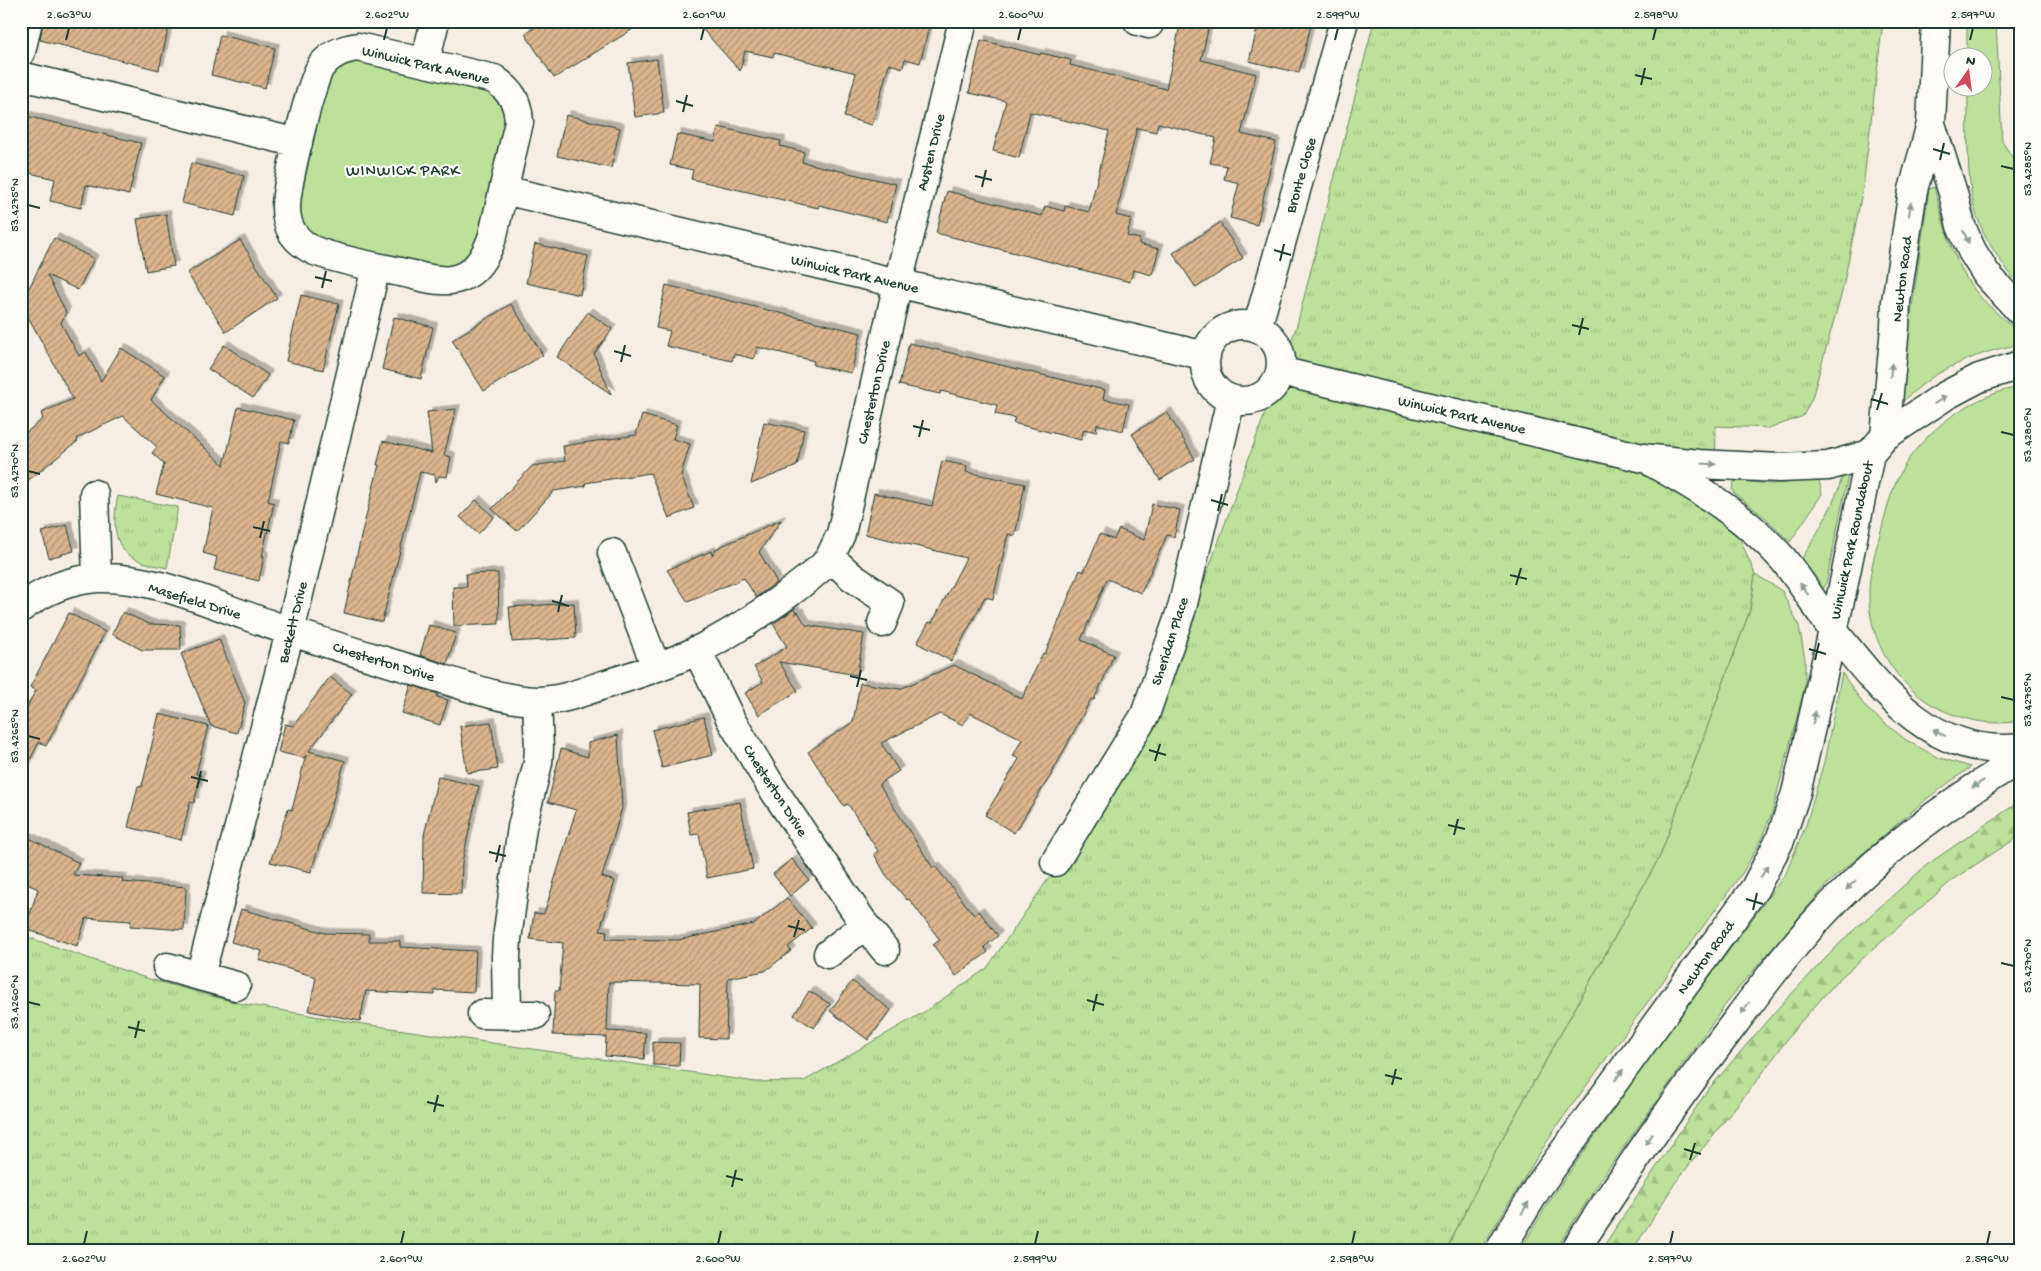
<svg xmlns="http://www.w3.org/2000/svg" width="2041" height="1271" font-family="'Gochi Hand',sans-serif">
	<defs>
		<pattern id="forest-firs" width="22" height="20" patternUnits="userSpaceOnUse" patternTransform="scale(1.25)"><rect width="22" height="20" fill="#bde09a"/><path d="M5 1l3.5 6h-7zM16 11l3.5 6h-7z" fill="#a2c185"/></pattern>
		<pattern id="park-tufts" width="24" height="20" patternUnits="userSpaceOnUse" patternTransform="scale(1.25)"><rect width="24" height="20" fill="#bde09a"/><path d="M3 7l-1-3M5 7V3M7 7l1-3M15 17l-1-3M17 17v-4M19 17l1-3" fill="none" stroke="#a2c185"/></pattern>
		<pattern id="building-hatch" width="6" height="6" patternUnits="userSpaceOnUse" patternTransform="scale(1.25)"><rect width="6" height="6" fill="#dcb58d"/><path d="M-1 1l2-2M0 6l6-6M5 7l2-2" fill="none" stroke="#b29474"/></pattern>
		<filter id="shadow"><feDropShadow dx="4.5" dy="-4.5" stdDeviation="0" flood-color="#0004"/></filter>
	</defs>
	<rect width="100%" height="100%" fill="#f6eee2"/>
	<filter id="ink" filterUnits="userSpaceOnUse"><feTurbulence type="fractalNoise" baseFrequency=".02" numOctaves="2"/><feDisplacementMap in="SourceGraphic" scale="10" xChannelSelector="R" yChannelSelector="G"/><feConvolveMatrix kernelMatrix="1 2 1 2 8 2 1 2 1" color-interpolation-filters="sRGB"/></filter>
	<g filter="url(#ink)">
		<path fill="#bde09a" stroke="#6e8e67" d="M1967 21H1996L2002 141 2020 170V285C1999 262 1978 230 1972 198 1966 162 1968 124 1968 88H1984V58L1967 57Z
			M356 60 480 87C496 95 502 103 506 120L476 247 468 260 448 269 324 242C304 231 302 226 299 204L327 83C332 69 343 65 356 60Z
			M1934 187C1942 217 1949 247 1964 274 1977 298 2000 316 2020 333V345C1994 347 1953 364 1931 378 1920 386 1909 396 1898 405L1929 189Z
			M2020 387V721C1993 726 1966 721 1942 710 1897 689 1867 640 1869 590 1870 569 1876 548 1882 527 1888 503 1895 478 1910 457 1936 422 1977 394 2020 387Z
			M1849 471 1826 584 1823 589H1821L1801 560C1817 534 1835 504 1843 474Z
			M1819 480 1822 494 1790 542 1767 519 1734 493 1732 489 1734 482 1739 481 1771 484Z
			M1755 574 1782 591 1799 626 1805 659V686L1772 813 1758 846 1743 872 1554 1130 1480 1250H1446L1498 1146 1660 856 1750 610Z
			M1842 673 1866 708 1906 740 1937 757 1971 767 1929 797 1829 882 1731 997 1606 1172 1555 1250H1520L1552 1197 1648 1060 1786 873 1806 825 1824 762Z"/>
		<path fill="url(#forest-firs)" stroke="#6e8e67" d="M2020 801V836L1955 878 1839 979 1797 1026 1758 1079 1675 1183 1633 1250H1601L1707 1091 1778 1008 1845 938 1928 864Z"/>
		<path fill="url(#park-tufts)" stroke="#6e8e67" d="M1374 21H1883L1863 188 1842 292 1812 398 1803 416 1771 428 1716 426 1715 479 1755 574 1750 610 1660 856 1498 1146 1446 1250H21V935L146 978 238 1003 350 1022 756 1082 804 1081 924 1012 987 968 1101 802 1153 722 1297 325Z
			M118 496 178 507 167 568C155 565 139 563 129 555 111 542 114 514 118 496Z"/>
		<path fill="url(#building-hatch)" stroke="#1f3d34" filter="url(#shadow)" d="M43 21H170L159 70 40 40Z
			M544 21H646L554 78 525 34Z
			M695 21H904L929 27 920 63 905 59 903 68 889 64 872 125 844 117 856 73 774 53 773 57 745 51 740 71Z
			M1181 21H1210L1201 60 1256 74 1241 134 1276 142 1257 225 1230 218 1239 183 1224 179 1227 166 1210 163 1216 138 1158 123 1156 132 1137 128 1116 215 1131 219 1127 236 1140 239 1139 244 1159 249 1152 275 1133 270 1130 282 936 233 947 191 1042 216 1045 206 1064 211 1065 206 1089 212 1109 131 1030 112 1019 158 993 151 1006 101 969 93 981 40 1040 55 1041 53 1071 60 1070 65 1166 89Z
			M1259 21H1296L1311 25 1299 73 1249 61Z
			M220 35 275 48 265 88 211 75Z
			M657 59 664 113 635 117 628 63Z
			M566 115 620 128 611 168 557 156Z
			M26 116 141 143 129 195 86 185 81 208 50 201 55 179 21 171V135Z
			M718 127 781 141 780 146 804 152 802 162 896 184 887 222 819 205 818 208 691 179 693 170 670 165 677 134 715 142Z
			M191 163 244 176 235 216 182 203Z
			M166 214 174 266 146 271 137 219Z
			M1220 223 1243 258 1196 288 1173 253Z
			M54 238 94 259 78 290 47 275 66 312 61 323 79 356 86 352 101 381 121 348 165 376 151 400 224 465 238 407 294 420 289 443 281 441 268 501 274 503 262 556H264L259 581 214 570 217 557 203 553 213 508 156 494 164 464 152 453 157 447 123 416 77 438 78 441 21 486V437L43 419 41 413 73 399 21 304Z
			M240 240 277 298 226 332 187 273Z
			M535 244 588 256 580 295 526 283Z
			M666 285 861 333 851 373 813 365 814 361 757 347 754 359 734 354 732 361 666 346 670 331 656 328Z
			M301 295 339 304 323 370 286 361Z
			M511 304 543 355 484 391 452 340Z
			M588 312 612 329 594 354 611 394 557 357Z
			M394 317 433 327 421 379 382 369Z
			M909 343 1105 390 1103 399 1129 404 1123 431 1097 424 1096 432 1084 429 1081 440 1013 423 1015 418 995 414 997 405 941 391 940 394 899 385Z
			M224 345 268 375 253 398 208 369Z
			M456 409 444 455 451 457 447 477 439 476 436 482 435 475 420 472 382 622 344 613 363 528 379 465H377L383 441 432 453 427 412Z
			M1167 412 1195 459 1160 480 1132 434Z
			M642 415 677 425 673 439 690 444 681 475 694 508 669 518 650 473 585 483 586 486 554 491 517 531 492 509 532 466 565 461 563 446 636 435Z
			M764 422 804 430 797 466 751 484Z
			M942 461 967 466 966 472 1025 484 1015 536 1008 534 993 599 985 597 951 661 917 643 929 622 932 623 966 558 865 534 874 493 932 506Z
			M476 500 494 517 478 534 460 517Z
			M1152 504 1180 510 1174 537 1167 535 1141 593 1107 579 1081 640 1114 655 1094 700 1091 699 1051 775 1014 833 985 815 1019 759 1013 756 1022 739 970 713 963 725 940 714 881 743 899 771 879 784 933 868 935 866 974 915 979 911 998 936 984 947 988 952 956 976 933 945 940 940 909 899 907 900 886 875 874 854 878 851 848 804 844 806 808 752 853 722 860 683 900 689 954 665 1022 699 1043 653 1045 654 1080 570 1084 572 1100 534 1114 540 1119 529 1144 540Z
			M781 520 759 552 777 582 756 597 744 578 688 602 667 570 711 551 712 555 717 548Z
			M67 525 74 551 49 558 42 532Z
			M498 573 499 624 454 626 453 587H467L466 574Z
			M574 603 576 638 512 642 509 607Z
			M794 609 796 614 798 612 806 625 864 634 857 675 779 662 798 691 759 715 745 693 763 682 754 667 787 647 773 624Z
			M123 612 149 624 180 625 181 650H142L112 634Z
			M69 613 105 632 46 746 39 742 21 778V718L36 690 30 687Z
			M429 625 456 633 447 664 420 655Z
			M219 639 245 703 237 733 211 726 181 654Z
			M330 677 352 694 309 751 345 761 311 872 270 862 288 809 292 810 306 755 304 758 278 752 285 724 293 726Z
			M411 685 438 694 437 697 448 700 440 725 402 713Z
			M159 714 208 726 196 774 201 775 194 803 190 802 181 840 128 827 138 786 142 787Z
			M704 717 713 755 662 768 652 730Z
			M491 722 498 769 467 773 460 726Z
			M618 735 622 808 602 877 615 881 600 930 607 931 606 939 678 940 754 924 787 898 812 928 788 947 791 951 765 971 728 978 726 1039 699 1038 700 984 609 982 607 1031 646 1033 644 1059 605 1056 606 1037 553 1035 555 991H559L563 943 530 939 534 913 544 914 576 810 548 802 561 749 588 757V743Z
			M438 777 479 786 462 862 461 894 423 893 424 835Z
			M740 802 753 869 707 878 699 834 691 835 687 812Z
			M21 834 79 863 73 875 123 878 122 882 186 887 184 930 130 926 131 921 86 918 77 946 25 929 38 889 21 881Z
			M792 859 809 880 790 896 773 874Z
			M241 909 325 933 369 934V941H400V947L476 951 474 992 435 990V995L366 991 360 1021 309 1011 316 977 259 960 262 951 231 942Z
			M852 981 891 1010 868 1040 830 1011Z
			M809 991 830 1004 814 1028 794 1015Z
			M653 1042 680 1043 679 1066 653 1065Z"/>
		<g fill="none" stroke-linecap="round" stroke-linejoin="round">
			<defs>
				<path id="minor" d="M1138 21 1149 24
					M358 47 494 79C511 91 518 101 519 122L493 235C487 254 477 274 456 279 451 280 445 281 441 280 427 280 413 274 400 272 372 266 342 261 315 251 307 248 297 240 292 232 288 225 286 216 286 207 286 187 311 77 322 65 332 53 344 49 358 47Z
					M21 52 28 21
					M425 62 435 21
					M21 76 298 143
					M504 190 1206 356
					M1205 363a38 38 0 1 1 76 0a38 38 0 1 1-76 0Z
					M1257 328 1344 21
					M1280 371 1643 458 1699 464 1780 468 1828 466 1870 454
					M1653 463C1701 490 1747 518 1783 559 1801 581 1816 606 1832 629
					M94 494 97 578
					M612 553 656 667
					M830 557 852 577 890 603 882 623
					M21 608C43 591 69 580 97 578 148 576 200 599 247 616 305 638 365 655 424 673 461 684 499 700 537 701 559 701 580 693 600 686 633 676 667 665 698 650 739 630 788 596 823 566L830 557 841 534 898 283 963 21
					M697 650 731 720 771 786 865 925 828 954
					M1055 862 1145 715 1182 608 1231 399
					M865 925 885 950
					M167 967 236 986
					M200 976 290 632 376 267
					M482 1014 535 1015
					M507 1015 506 956 507 939 522 827 538 763 539 748 537 701"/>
				<path id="primary" d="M1931 124 1953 193 1961 226 1972 251 1987 275 2020 311
					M1885 436 1895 327 1896 302 1913 190 1931 124 1936 21
					M1832 629C1881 690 1932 758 2020 748
					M1500 1250 1538 1187 1755 888 1780 840 1796 793 1843 587 1870 454 1885 436 1945 396 1979 378 2020 365
					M1575 1250C1625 1173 1678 1097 1734 1024 1766 981 1799 937 1837 899 1892 844 1954 799 2020 759"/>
			</defs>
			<use href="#minor" stroke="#1f3d34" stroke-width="31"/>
			<use href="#primary" stroke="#1f3d34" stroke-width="31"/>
			<use href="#minor" stroke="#fdfcf7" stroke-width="28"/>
			<use href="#primary" stroke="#fdfcf7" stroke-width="28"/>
		</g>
		<defs><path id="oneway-solid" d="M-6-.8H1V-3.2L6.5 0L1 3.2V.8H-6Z" transform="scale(1.25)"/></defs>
		<g fill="#8e9c96">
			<use href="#oneway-solid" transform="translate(1910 209) rotate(-81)"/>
			<use href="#oneway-solid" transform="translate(1966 237) rotate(66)"/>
			<use href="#oneway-solid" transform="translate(1891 370) rotate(-84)"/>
			<use href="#oneway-solid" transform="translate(1940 400) rotate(-34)"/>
			<use href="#oneway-solid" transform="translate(1709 464) rotate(4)"/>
			<use href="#oneway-solid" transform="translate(1804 589) rotate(-125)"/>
			<use href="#oneway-solid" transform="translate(1814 718) rotate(-77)"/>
			<use href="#oneway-solid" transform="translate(1939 733) rotate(-155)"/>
			<use href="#oneway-solid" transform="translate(1978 784) rotate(147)"/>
			<use href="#oneway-solid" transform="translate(1764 872) rotate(-59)"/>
			<use href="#oneway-solid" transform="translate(1851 885) rotate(137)"/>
			<use href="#oneway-solid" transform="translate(1745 1008) rotate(127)"/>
			<use href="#oneway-solid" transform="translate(1619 1075) rotate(-54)"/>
			<use href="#oneway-solid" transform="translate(1649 1139) rotate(125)"/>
			<use href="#oneway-solid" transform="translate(1525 1208) rotate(-59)"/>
		</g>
	</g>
	<path fill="none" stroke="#1f3d34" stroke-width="2" d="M66 40 69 28M384 40 387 28M701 40 704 28M1018 40 1021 28M1335 40 1338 28M1653 40 1656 28M1970 40 1973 28M1635 75 1652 79M1641 85 1645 68M676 101 693 106M683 112 687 95M1933 149 1950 154M1940 160 1944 143M2001 166 2014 169M975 176 992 180M982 187 986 170M28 205 40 208M1274 250 1291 255M1280 261 1284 244M315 277 332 281M322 288 326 271M1572 325 1589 329M1579 335 1583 318M614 351 631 356M621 362 625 345M1871 399 1888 404M1877 410 1882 393M913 426 930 430M2001 432 2014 435M919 437 923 420M28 471 40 474M1211 500 1228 505M1218 511 1222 494M253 527 270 531M260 538 264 521M1510 575 1527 579M1516 585 1521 568M552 601 569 606M558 612 562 595M1809 649 1826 654M1815 660 1819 643M850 676 867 680M857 687 861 670M2001 697 2014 700M28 736 40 739M1149 750 1166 755M1155 761 1160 744M191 777 208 781M197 788 201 771M1448 825 1465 829M1454 835 1458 819M489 852 506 856M496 862 500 845M1746 899 1763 904M1753 910 1757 893M788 926 805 930M794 937 799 920M2001 963 2014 966M1087 1000 1104 1005M28 1002 40 1005M1093 1011 1097 994M128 1027 145 1031M135 1038 139 1021M1385 1075 1402 1079M1392 1085 1396 1069M427 1102 444 1106M434 1112 438 1095M1684 1149 1701 1154M1690 1160 1695 1143M726 1176 743 1180M732 1187 736 1170M84 1244 87 1231M401 1244 404 1231M718 1244 721 1231M1035 1244 1038 1231M1352 1244 1355 1231M1670 1244 1673 1231M1987 1244 1990 1231"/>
	<g text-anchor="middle" stroke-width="4.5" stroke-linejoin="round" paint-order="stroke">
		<g font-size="15" fill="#1f3d34" stroke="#fdfcf7">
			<text transform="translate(426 64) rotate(13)" y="5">Winwick Park Avenue</text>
			<text transform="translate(930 152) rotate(-76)" y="5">Austen Drive</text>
			<text transform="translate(1300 175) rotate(-74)" y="5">Bronte Close</text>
			<text transform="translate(855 273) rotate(13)" y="5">Winwick Park Avenue</text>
			<text transform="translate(1901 279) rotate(-83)" y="5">Newton Road</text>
			<text transform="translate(873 392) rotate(-77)" y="5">Chesterton Drive</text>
			<text transform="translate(1462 414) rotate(13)" y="5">Winwick Park Avenue</text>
			<text transform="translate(1851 540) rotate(-78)" y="5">Winwick Park Roundabout</text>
			<text transform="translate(195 600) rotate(17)" y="5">Masefield Drive</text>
			<text transform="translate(292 622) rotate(-76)" y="5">Beckett Drive</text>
			<text transform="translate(1169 641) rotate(-72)" y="5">Sheridan Place</text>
			<text transform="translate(384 661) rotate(17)" y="5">Chesterton Drive</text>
			<text transform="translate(776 790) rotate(57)" y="5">Chesterton Drive</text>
			<text transform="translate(1705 957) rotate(-54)" y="5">Newton Road</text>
		</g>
		<g font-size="16" letter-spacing="1" fill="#1f3d34" stroke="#fdfcf7">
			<text x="403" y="175">WINWICK PARK</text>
		</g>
	</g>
	<rect width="2041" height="1271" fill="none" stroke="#fdfcf7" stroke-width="55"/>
	<g transform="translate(1968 72) rotate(14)"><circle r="24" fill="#fdfcf7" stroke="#a4b0a9"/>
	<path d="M0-4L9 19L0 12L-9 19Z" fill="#d1495b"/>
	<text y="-8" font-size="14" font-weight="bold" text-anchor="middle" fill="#1f3d34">N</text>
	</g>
	<rect x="28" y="28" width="1986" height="1216" fill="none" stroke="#1f3d34" stroke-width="2"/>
	<g font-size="12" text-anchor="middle" fill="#1f3d34">
		<text x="69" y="18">2.603°W</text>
		<text x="387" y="18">2.602°W</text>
		<text x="704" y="18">2.601°W</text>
		<text x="1021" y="18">2.600°W</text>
		<text x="1338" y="18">2.599°W</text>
		<text x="1656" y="18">2.598°W</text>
		<text x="1973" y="18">2.597°W</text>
		<text transform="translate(2027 169) rotate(-90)" y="4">53.4285°N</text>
		<text transform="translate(14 205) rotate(-90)" y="4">53.4275°N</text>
		<text transform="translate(2027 435) rotate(-90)" y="4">53.4280°N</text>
		<text transform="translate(14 471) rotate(-90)" y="4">53.4270°N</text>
		<text transform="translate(2027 700) rotate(-90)" y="4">53.4275°N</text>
		<text transform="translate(14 736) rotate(-90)" y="4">53.4265°N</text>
		<text transform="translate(2027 966) rotate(-90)" y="4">53.4270°N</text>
		<text transform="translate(14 1002) rotate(-90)" y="4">53.4260°N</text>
		<text x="84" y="1262">2.602°W</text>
		<text x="401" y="1262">2.601°W</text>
		<text x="718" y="1262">2.600°W</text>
		<text x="1035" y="1262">2.599°W</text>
		<text x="1352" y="1262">2.598°W</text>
		<text x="1670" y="1262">2.597°W</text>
		<text x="1987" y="1262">2.596°W</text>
	</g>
</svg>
